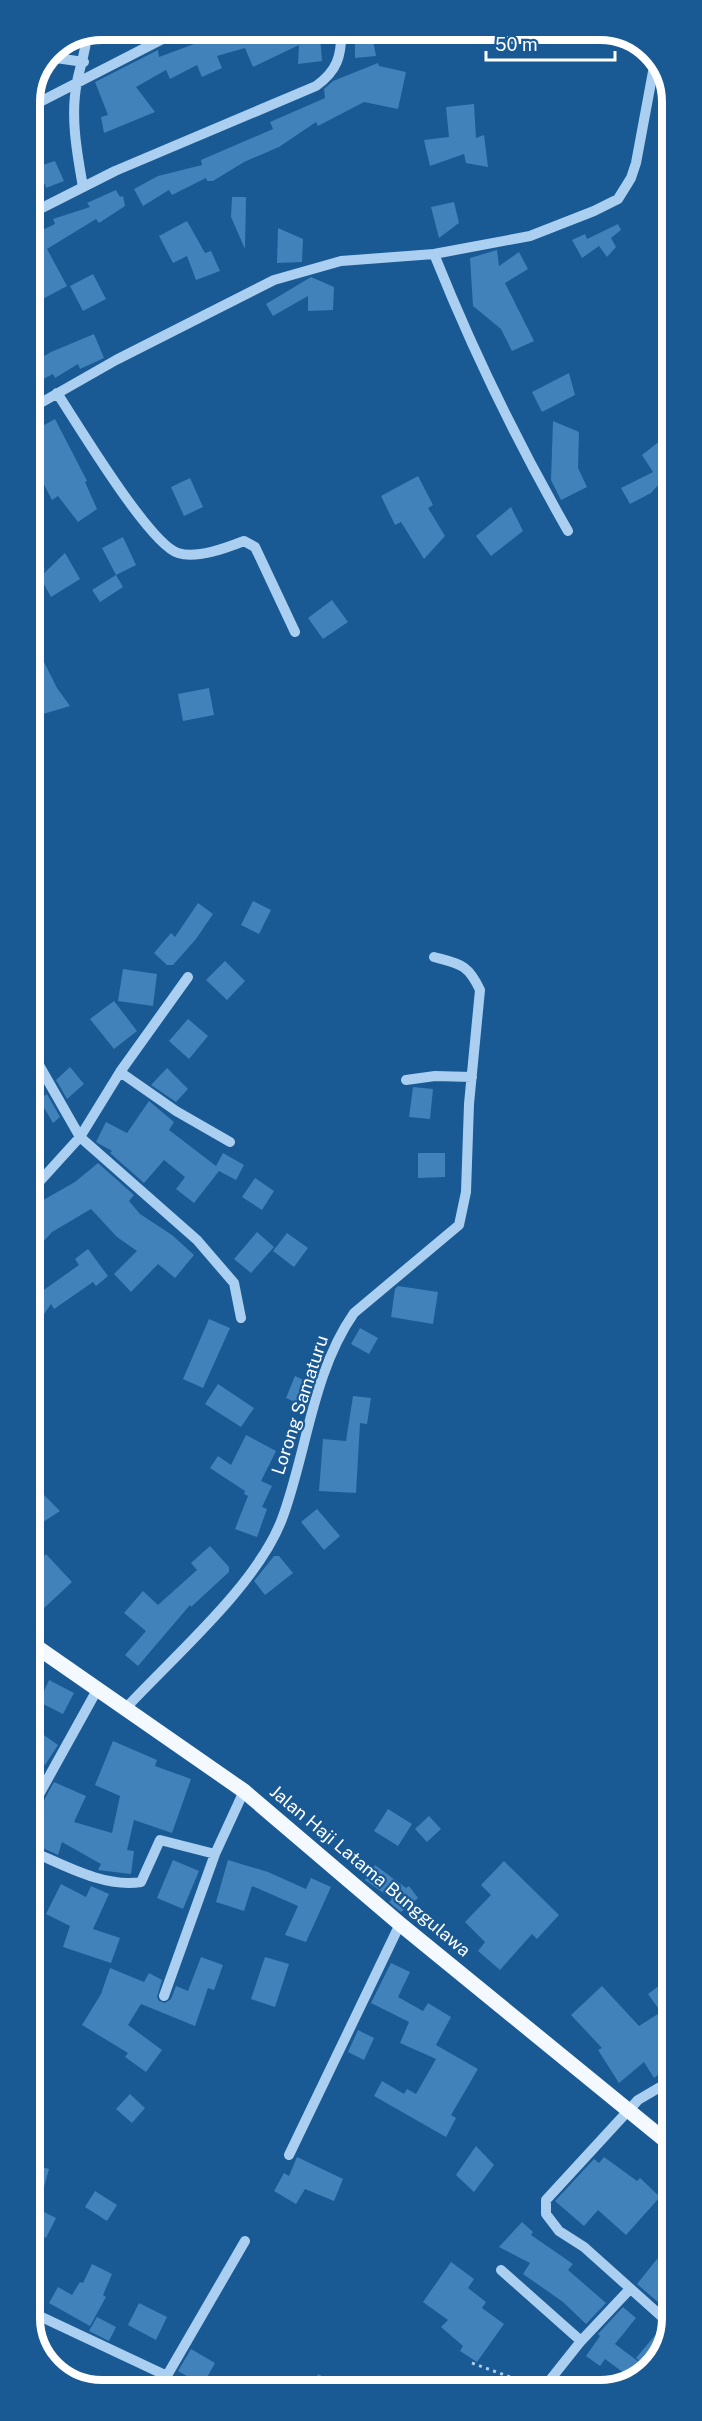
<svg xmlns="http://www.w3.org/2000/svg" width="702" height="2421" font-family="'Public Sans',sans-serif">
	<rect width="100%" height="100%" fill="#195994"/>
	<path fill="#4282bb" d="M232 30H263L272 43 290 35 291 30H329L320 35 322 61 298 64 299 45 253 67 245 48 217 56 222 68 202 77 197 65 170 79 166 70 136 87 155 112 104 133 101 117 108 115 95 82 158 50 159 57Z
		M355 35 373 40 376 56 355 58Z
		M378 63 379 66 406 72 398 109 364 102 318 126 316 122 279 147 244 162 213 181H207L206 178 172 195 169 190 143 206 134 189 158 176 202 165 201 160 273 129 270 122 325 98 324 89 333 81Z
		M474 104 476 138 484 135 488 167 466 163 464 154 430 166 424 140 449 137 446 107Z
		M55 161 64 181 46 188 45 184 30 185V169Z
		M116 190 120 197 123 196 125 206 99 223 96 219 47 249 67 286 39 301 30 284V236L55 224 53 219 90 207 87 203Z
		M232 197H246L245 249 231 217Z
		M454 202 459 223 439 238 431 207Z
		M187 221 205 253 211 251 220 271 196 280 187 256 173 263 159 236Z
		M618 224 621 230 611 238 616 247 607 257 599 246 582 258 572 240 585 234 587 239Z
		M278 228 303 239 302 262 277 263Z
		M497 250 499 266 519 252 528 269 505 283 534 341 512 351 501 329 473 306 470 258Z
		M93 274 106 299 83 311 70 286Z
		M311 277 334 287 333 310 308 311V296L273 316 266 304Z
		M94 334 104 358 80 369 78 364 55 378 53 374 30 386V364L51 352Z
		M569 373 575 395 542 412 532 392Z
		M55 419 87 481 85 482 97 509 78 522 58 496 52 500 30 458V433Z
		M553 421 579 432 578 468 587 487 561 500 551 480Z
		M661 440 671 457V471L651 493 630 504 621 488 653 472 642 455Z
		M418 476 433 505 428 508 445 536 424 559 401 522 395 525 381 496Z
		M190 478 203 507 184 516 171 487Z
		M511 507 523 531 491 556 476 536Z
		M123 537 136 565 116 575 102 548Z
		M30 543 45 570 30 579Z
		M65 553 80 579 51 597 40 577Z
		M116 575 123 587 100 602 92 590Z
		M332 600 348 622 323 639 308 618Z
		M43 660 57 688 70 706 30 718V666Z
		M209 688 214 715 183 721 178 694Z
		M253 901 271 910 259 934 241 925Z
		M198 903 213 914 196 939 173 965H167L154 953 171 933 175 937Z
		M225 961 245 981 227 1000 206 980Z
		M123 969 157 974 153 1006 118 1001Z
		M114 1001 137 1031 114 1049 90 1019Z
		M188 1019 208 1036 189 1059 169 1041Z
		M70 1067 84 1084 67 1099 56 1080Z
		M167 1068 188 1089 176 1102 151 1085Z
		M413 1087 433 1089 430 1119 409 1117Z
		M47 1094 60 1117 53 1123 39 1099Z
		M149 1101 174 1122 169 1130 216 1166 223 1153 244 1165 236 1180 219 1171 194 1203 176 1189 185 1177 164 1160 144 1183 110 1153 112 1151 96 1142 106 1122 127 1133Z
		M418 1153H445V1177L418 1178Z
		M98 1163 134 1195 129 1201 140 1214 172 1235 194 1255 175 1278 158 1264 131 1292 114 1274 137 1251 117 1237 91 1209 52 1232 43 1242 31 1229V1207L75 1182Z
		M255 1178 274 1191 262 1210 242 1197Z
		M257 1232 274 1247 251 1273 234 1259Z
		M287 1233 308 1248 294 1267 273 1251Z
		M88 1249 108 1276 96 1286 93 1282 54 1309 51 1304 31 1333V1299L79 1265 75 1259Z
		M398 1286 438 1292 433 1324 391 1317 395 1289Z
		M209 1319 230 1328 203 1388 183 1379Z
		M360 1328 378 1338 369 1354 351 1344Z
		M295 1376 312 1384 306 1407 286 1398Z
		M218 1384 254 1408 241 1427 205 1404Z
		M353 1396 371 1398 367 1424 360 1423 356 1493 319 1491 323 1439 346 1441Z
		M246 1435 276 1451 261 1481 272 1486 262 1507 267 1509 257 1537 235 1529 248 1496 244 1494 245 1491 210 1468 218 1456 231 1465Z
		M43 1494 60 1511 40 1524 31 1513V1504Z
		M317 1509 340 1536 324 1550 301 1522Z
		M210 1546 229 1567V1572L191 1607 190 1605 138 1666 125 1655 146 1631 124 1613 143 1591 158 1605 197 1570 191 1563Z
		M46 1554 72 1582 42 1610 31 1597V1569Z
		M274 1556H279L293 1573 265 1595 254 1581Z
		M49 1680 74 1693 63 1714 39 1702Z
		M31 1726 58 1745 45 1765 31 1755Z
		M113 1741 157 1760 155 1766 191 1779 172 1833 134 1820 127 1850 134 1851 131 1874 98 1870 101 1864 62 1842 58 1855 34 1844 42 1823 33 1820 54 1782 86 1796 74 1822 112 1833 120 1796 95 1785Z
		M388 1809 412 1824 398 1846 374 1831Z
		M429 1816 441 1829 427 1842 415 1829Z
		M173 1860 199 1871 183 1909 157 1898Z
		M228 1860 268 1872 306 1889 311 1878 331 1887 306 1942 285 1935 298 1906 252 1886 244 1911 216 1902Z
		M504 1861 559 1915 537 1939 532 1934 500 1970 478 1951 485 1942 465 1922 491 1895 481 1885Z
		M375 1865 406 1888 409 1886 418 1898 401 1912 389 1902 392 1899 365 1880Z
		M61 1884 86 1897 91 1886 109 1894 93 1929 120 1938 111 1963 63 1947 70 1926 46 1914Z
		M201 1957 223 1965 214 1990 208 1988 195 2026 141 2004 128 2025 162 2050 146 2072 125 2057 128 2053 82 2025 101 1994 110 1968 144 1982 149 1973 162 1980 157 1997 159 2001 165 2003 171 1999 176 1986 188 1991Z
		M265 1957 289 1964 275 2007 251 1999Z
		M391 1963 410 1972 398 1997 423 2011 428 2003 451 2017 436 2045 478 2069 451 2115 456 2118 446 2137 374 2096 382 2081 404 2094 407 2089 416 2094 436 2059 400 2043 409 2022 371 2003Z
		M664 1982 672 1993V2065L654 2078 644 2062 619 2083 598 2050 602 2048 571 2015 602 1986 639 2026 661 2012 648 1994Z
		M358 2030 374 2038 364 2060 348 2052Z
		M130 2094 145 2108 132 2123 116 2109Z
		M476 2146 494 2165 474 2192 456 2175Z
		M297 2157 343 2179 334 2201 305 2189 296 2204 274 2191 284 2173 289 2176Z
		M604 2157 637 2181 640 2178 660 2197 626 2235 598 2210 584 2226 555 2201 594 2159 599 2163Z
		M31 2164 49 2169 38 2209 56 2218 46 2238 31 2231Z
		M95 2191 117 2205 107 2221 85 2207Z
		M522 2222 533 2232 531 2235 573 2264 568 2270 606 2303 586 2324 563 2302 523 2274 530 2263 499 2247Z
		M657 2259 672 2272V2314L637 2284Z
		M451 2262 474 2279 468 2288 486 2302 482 2308 504 2324 477 2362 460 2351 463 2346 441 2327 448 2320 423 2302Z
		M92 2264 112 2274 103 2295 106 2297 90 2326 49 2303 58 2287 72 2295 80 2282 83 2283Z
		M139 2303 167 2317 156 2340 128 2325Z
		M623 2307 636 2318 615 2344 639 2362 628 2376 605 2359 600 2366 586 2356 600 2336 598 2334Z
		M97 2317 116 2327 109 2341 89 2331Z
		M662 2327 668 2331 657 2363 648 2368 636 2358Z
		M191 2349 215 2363 203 2385 178 2371Z
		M318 2374 349 2390H310Z"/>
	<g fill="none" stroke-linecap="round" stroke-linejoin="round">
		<path stroke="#aacff0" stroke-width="3" stroke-dasharray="3 4.5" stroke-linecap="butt" d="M472 2363 529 2384"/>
		<path stroke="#aacff0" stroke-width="10" d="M49 57 84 62
			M30 107 180 30
			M83 187C77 153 70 116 77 82 80 67 85 53 87 36
			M30 214 115 171 316 86C337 71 342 56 341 30
			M434 254C472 349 517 442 568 531
			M57 393C77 423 149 544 178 553 197 559 226 548 244 541L255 547 295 632
			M30 409 116 360 274 280 341 261 434 254 530 236 594 211 618 199 631 178 636 163 655 61
			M31 1051 80 1137 197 1240 234 1283 241 1318
			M120 1072 176 1111 230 1142
			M406 1080 435 1076 472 1077
			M31 1191 80 1137 120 1072 188 977
			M126 1708C175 1655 257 1585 282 1519 307 1452 312 1373 354 1313L459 1225 466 1192 469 1104 480 990C468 964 460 964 434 957
			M31 1809 97 1690
			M31 1851C64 1865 104 1888 141 1882L160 1840 215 1854 244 1791
			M164 1996 215 1854
			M289 2155 400 1924
			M501 2270 581 2341
			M31 2312 165 2375
			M670 2324 584 2247 559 2231 546 2214V2200L638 2100 672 2080
			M542 2390 581 2341 629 2290
			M158 2391 245 2241"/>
		<path stroke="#f3f9ff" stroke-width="15" d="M31 1643 244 1791 400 1924 672 2146"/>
	</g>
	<g text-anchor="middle" stroke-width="4.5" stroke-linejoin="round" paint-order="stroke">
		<g font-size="18" fill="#fff" stroke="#195994">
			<text transform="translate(300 1405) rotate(-72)" y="6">Lorong Samaturu</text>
			<text transform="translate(370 1871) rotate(40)" y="6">Jalan Haji Latama Bunggulawa</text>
		</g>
	</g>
	<path d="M0 0H702V2421H0ZM102 40H600A62 62 0 0 1 662 102V2318A62 62 0 0 1 600 2380H102A62 62 0 0 1 40 2318V102A62 62 0 0 1 102 40Z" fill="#195994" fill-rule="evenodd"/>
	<path fill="none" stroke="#fff" stroke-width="8" d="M102 40H600A62 62 0 0 1 662 102V2318A62 62 0 0 1 600 2380H102A62 62 0 0 1 40 2318V102A62 62 0 0 1 102 40Z"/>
	<path d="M486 51v9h129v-9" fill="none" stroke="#ffffff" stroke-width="3"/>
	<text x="495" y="51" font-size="18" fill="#ffffff" stroke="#195994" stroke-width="4.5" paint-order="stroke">50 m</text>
</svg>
